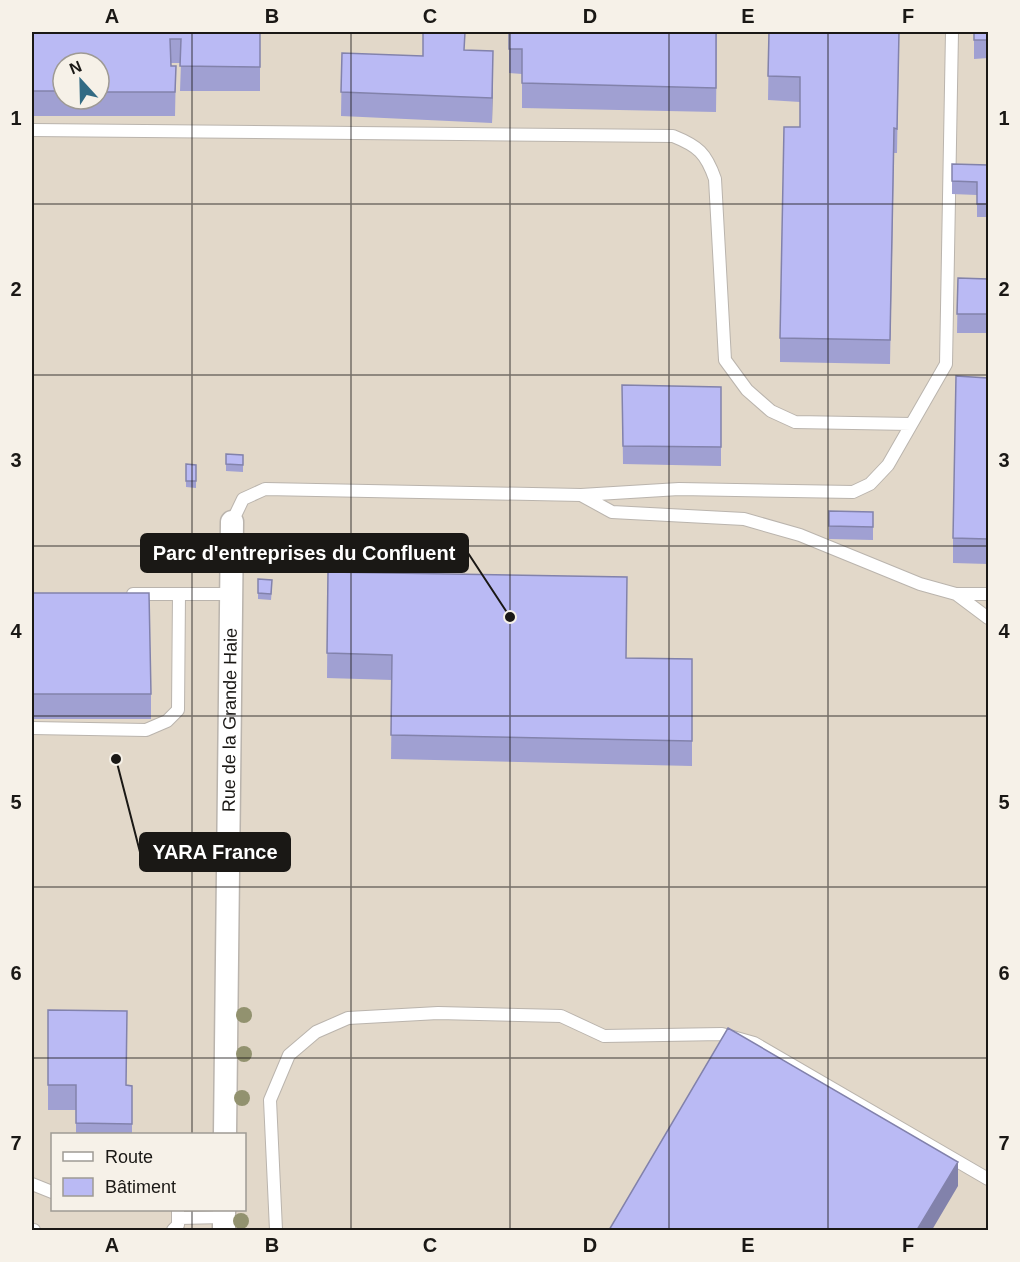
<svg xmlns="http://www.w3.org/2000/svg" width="1020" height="1262" font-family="Helvetica,sans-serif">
	<rect width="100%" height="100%" fill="#e9e3db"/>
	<path fill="#e2d8c9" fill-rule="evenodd" d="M32 32H988V1230H32ZM63 63H99V99H63ZM52 1134H244V1210H52Z"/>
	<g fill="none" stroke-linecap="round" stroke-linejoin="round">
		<defs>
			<path id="service" d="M32 130 673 136C698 146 706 153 715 179L725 360 747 390 771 411 795 422 911 424
				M581 495 679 489 853 492 870 484 888 465 946 364 952 32
				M232 522 243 499 265 489 581 495 612 512 744 519 800 535 920 584 956 594H988
				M133 594H231
				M956 594 988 618
				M32 728 146 730 167 721 178 710 179 594
				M32 1184 52 1192
				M179 1218 224 1217
				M32 1230H34
				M173 1230 178 1225V1210
				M276 1230 270 1100 289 1055 316 1032 348 1018 438 1013 561 1016 604 1036 722 1034 754 1043 988 1179"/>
			<g id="minor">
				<path id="s1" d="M225 1134 232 522"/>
				<path d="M224 1230V1210"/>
			</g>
		</defs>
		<use href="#service" stroke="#bab4ad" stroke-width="14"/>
		<use href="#minor" stroke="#bab4ad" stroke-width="25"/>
		<use href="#service" stroke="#fff" stroke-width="12"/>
		<use href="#minor" stroke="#fff" stroke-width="22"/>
	</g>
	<g fill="#92926f">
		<circle cx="244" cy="1015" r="8"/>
		<circle cx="244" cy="1054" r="8"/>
		<circle cx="242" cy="1098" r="8"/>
		<circle cx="241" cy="1221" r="8"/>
	</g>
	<path fill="#a0a0d2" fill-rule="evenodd" d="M32 32H260V91H180L181 63H171V66H176L175 116H32ZM63 63H99V99H63Z
		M509 32H717L716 112 522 108V74L509 73Z
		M769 32H899L897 153H894L890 364 780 362V338L800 127V102L768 100Z
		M974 32H988V58L974 59Z
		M465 50 493 76 492 123 341 116 342 53 423 56Z
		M952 164 988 165V217H977V195L952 194Z
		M958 278 988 279V333H957Z
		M988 378V564L953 563V538Z
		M622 385 721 387V466L623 464Z
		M226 454 243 455V472L226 471Z
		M186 464 196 465V488L186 487Z
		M873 512V540L829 539V526Z
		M189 551 197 553V572L189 571Z
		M328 572 626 658 692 659V766L391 759 392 680 327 678Z
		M258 579 272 587 271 600 258 599Z
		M32 593 151 694V719H32Z
		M48 1010 126 1085 132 1086V1134H76V1110H48Z"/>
	<path fill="#8282ab" d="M493 51V76L492 123V98Z
		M958 1162V1186L932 1230H917Z"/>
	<path fill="#babaf4" stroke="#8282ab" stroke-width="1.5" d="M32 32H260V67L180 66 181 39H170L171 66H176L175 92H99V63H63V91H32Z
		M423 32H465L464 50 493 51 492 98 341 92 342 53 423 56Z
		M509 32H716V88L522 83V49H509Z
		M769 32H899L897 129 894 128 890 340 780 338 784 127H800V77L768 76Z
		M974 32H988V40H974Z
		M952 164 988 165V204H977V182L952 181Z
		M958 278 988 279V314H957Z
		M956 376 988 378V539L953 538Z
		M622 385 721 387V447L623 446Z
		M226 454 243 455V465L226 464Z
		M186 464 196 465V481H186Z
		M829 511 873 512V527L829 526Z
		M328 572 627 577 626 658 692 659V741L391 735 392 655 327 653Z
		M258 579 272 580 271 594 258 593Z
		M32 593H149L151 694H32Z
		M48 1010 127 1011 126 1085 132 1086V1124L76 1123V1085H48Z
		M728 1028 958 1162 917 1230H609Z"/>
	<path fill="none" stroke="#1a1815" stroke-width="1.5" stroke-opacity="0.55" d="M192 32V1134M351 32V1230M510 32V1230M669 32V1230M828 32V1230M32 204H988M32 375H988M32 546H988M32 716H988M32 887H988M32 1058H988M192 1210V1230"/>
	<g text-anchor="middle" stroke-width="6" stroke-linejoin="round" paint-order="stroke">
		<g font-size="18" fill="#1a1815" stroke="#f6f1e8">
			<text dy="6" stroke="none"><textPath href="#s1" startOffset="414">Rue de la Grande Haie</textPath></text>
		</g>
	</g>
	<path fill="none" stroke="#1a1815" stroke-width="2" d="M510 617L468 553M116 759L140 852"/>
	<g fill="#1a1815" stroke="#f6f1e8" stroke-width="2">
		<circle cx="510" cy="617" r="6"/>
		<circle cx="116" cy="759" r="6"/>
	</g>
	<g fill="#1a1815" stroke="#1a1815" stroke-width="2">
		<rect x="141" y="534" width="327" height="38" rx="6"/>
		<rect x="140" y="833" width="150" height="38" rx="6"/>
	</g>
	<g font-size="20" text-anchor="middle" font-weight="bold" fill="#fff">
		<text x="304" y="560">Parc d'entreprises du Confluent</text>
		<text x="215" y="859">YARA France</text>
	</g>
	<rect width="1020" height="1262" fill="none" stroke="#f6f1e8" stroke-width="66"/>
	<rect x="51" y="1133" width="195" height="78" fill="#f6f1e8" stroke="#9e9a94" stroke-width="1.5"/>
	<rect x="63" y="1152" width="30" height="9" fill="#ffffff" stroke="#9e9a94" stroke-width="1.5"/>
	<text x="105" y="1163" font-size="18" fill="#1a1815">Route</text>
	<rect x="63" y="1178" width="30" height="18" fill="#babaf4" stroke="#9e9a94" stroke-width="1.5"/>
	<text x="105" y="1193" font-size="18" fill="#1a1815">Bâtiment</text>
	<g transform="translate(81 81) rotate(338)"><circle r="28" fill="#f6f1e8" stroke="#9e9a94" stroke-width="1.5"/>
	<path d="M0-4.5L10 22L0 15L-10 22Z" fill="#326b84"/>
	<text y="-9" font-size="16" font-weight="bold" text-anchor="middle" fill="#1a1815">N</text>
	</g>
	<rect x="33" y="33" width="954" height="1196" fill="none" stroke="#1a1815" stroke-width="2"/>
	<g font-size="20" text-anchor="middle" font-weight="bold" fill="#1a1815">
		<text x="112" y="23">A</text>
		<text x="272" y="23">B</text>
		<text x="430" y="23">C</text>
		<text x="590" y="23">D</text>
		<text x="748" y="23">E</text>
		<text x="908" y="23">F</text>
		<text x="16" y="125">1</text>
		<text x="1004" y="125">1</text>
		<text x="16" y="296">2</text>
		<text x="1004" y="296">2</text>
		<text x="16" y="467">3</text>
		<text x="1004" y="467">3</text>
		<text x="16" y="638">4</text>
		<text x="1004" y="638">4</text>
		<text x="16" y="809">5</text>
		<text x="1004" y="809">5</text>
		<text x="16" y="980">6</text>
		<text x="1004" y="980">6</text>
		<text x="16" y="1150">7</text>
		<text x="1004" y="1150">7</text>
		<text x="112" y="1252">A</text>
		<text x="272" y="1252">B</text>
		<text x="430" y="1252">C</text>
		<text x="590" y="1252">D</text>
		<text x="748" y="1252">E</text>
		<text x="908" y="1252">F</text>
	</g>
</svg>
